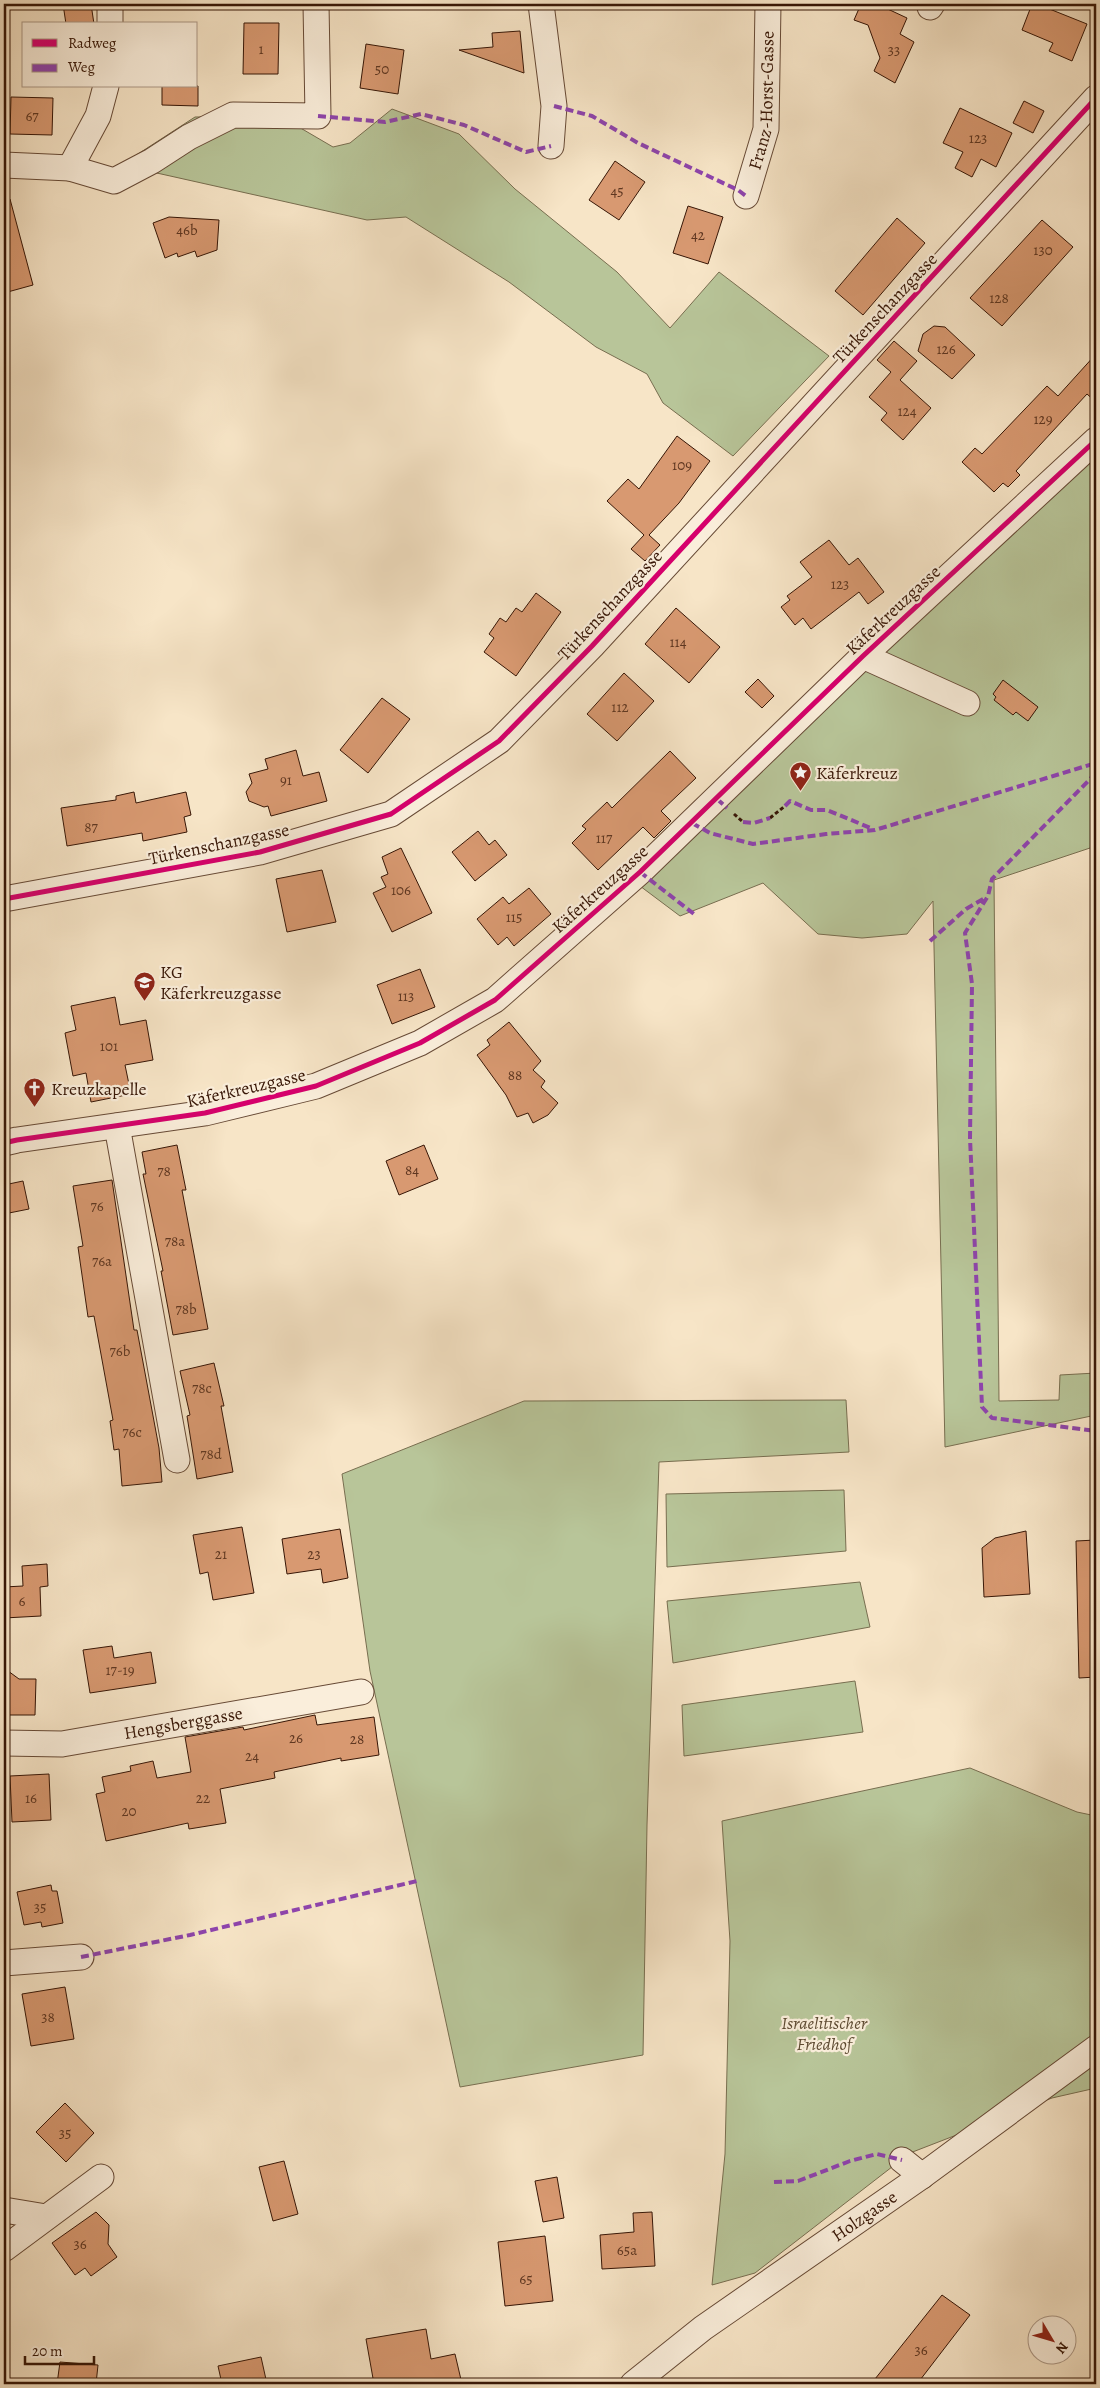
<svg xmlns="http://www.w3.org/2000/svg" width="1100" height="2388" font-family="Alegreya,serif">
	<rect width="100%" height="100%" fill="#f7e5c7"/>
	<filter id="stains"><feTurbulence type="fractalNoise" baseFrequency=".004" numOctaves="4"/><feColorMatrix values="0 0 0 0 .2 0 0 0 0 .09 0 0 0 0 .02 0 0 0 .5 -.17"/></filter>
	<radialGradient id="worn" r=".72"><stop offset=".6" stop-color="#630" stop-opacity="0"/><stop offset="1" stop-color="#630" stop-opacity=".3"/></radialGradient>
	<path fill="#b8c599" stroke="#786e50" d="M392 109 459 134 515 189 617 272 670 328 719 272 829 356 733 456 663 403 647 374 596 347 509 282 406 217 367 220 121 165 195 117 280 116 333 147 350 143Z
		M1096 453V846L994 880 999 1401 1059 1400 1060 1375 1096 1373V1415L945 1447 933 901 907 934 862 938 818 934 763 883 680 916 640 886 900 635Z
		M846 1400 849 1452 659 1462 647 1825 643 2055 460 2087 370 1671 342 1474 524 1401Z
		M844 1490 846 1551 667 1567 666 1494Z
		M860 1582 870 1627 673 1663 667 1601Z
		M855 1681 863 1732 684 1756 682 1705Z
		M970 1768 1077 1812 1096 1816V2088L1052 2098 910 2153 755 2273 712 2285 725 2154 730 1941 722 1821Z"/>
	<path fill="#d89971" stroke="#371606" d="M63 4H91L94 24H66Z
		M861 4H877L907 18 900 34 914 42 895 83 874 71 880 58 868 25 854 20Z
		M1032 4H1037L1087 24 1072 61 1049 51 1053 43 1022 30Z
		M244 23H279L278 74H243Z
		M520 31 524 73 459 50 493 47 492 33Z
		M366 44 404 50 398 94 360 88Z
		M162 86H198V106L162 105Z
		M11 97 53 98 52 135 10 134Z
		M1024 101 1044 111 1033 133 1013 123Z
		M960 108 1012 133 996 167 981 159 972 177 955 168 963 152 943 143Z
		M615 161 645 182 619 220 589 200Z
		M10 199 33 285 4 293V200Z
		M688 206 723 217 708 264 673 253Z
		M169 217 219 220 217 250 197 257 195 251 178 257 177 253 165 258 153 223Z
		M897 218 925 243 863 315 835 291Z
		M1042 220 1073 247 1002 326 970 298Z
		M934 326 945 327 975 355 952 379 918 351 923 334Z
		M894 341 917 361 900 380 931 408 903 440 881 420 887 413 869 397 891 372 877 360Z
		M1096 354V402L1087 394 1016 471 1020 475 1008 487 1003 483 994 492 962 462 975 448 982 454 1047 386 1058 396Z
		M677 436 710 461 679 503 649 535 660 545 645 561 631 549 644 535 607 501 628 479 639 489Z
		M829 540 849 565 858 558 884 592 868 604 859 592 811 629 803 618 795 625 781 607 790 600 787 596 812 577 800 562Z
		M536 593 561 612 516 676 484 652 494 638 489 634 500 618 506 622 516 608 522 612Z
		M676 608 720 647 689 683 645 644Z
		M624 673 654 701 617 741 587 714Z
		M758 679 774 696 762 708 745 692Z
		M1003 680 1038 707 1028 721 1016 712 1013 715 994 700 996 697 993 694Z
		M382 698 410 719 368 773 340 750Z
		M296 750 303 776 319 772 327 801 271 816 268 806 264 807 249 801 246 792 252 783 249 774 268 769 265 759Z
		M670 751 696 778 661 811 671 821 654 838 643 827 598 870 572 843 586 829 582 826 607 802 612 808Z
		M134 792 136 803 186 792 191 815 184 817 187 832 143 841 142 833 67 846 61 808 116 800V796Z
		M478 831 489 845 495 840 507 855 475 881 452 852Z
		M401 848 432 913 392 932 373 893 386 887 381 877 388 874 382 857Z
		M322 870 336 922 287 932 276 879Z
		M529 888 551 914 514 946 507 937 498 945 477 919 503 897 509 904Z
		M420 969 435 1007 392 1024 377 985Z
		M115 997 120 1025 146 1020 153 1060 125 1065 131 1094 91 1102 86 1073 73 1076 65 1033 76 1030 71 1006Z
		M509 1022 541 1061 533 1070 545 1081 541 1087 558 1103 548 1115 533 1123 528 1113 517 1117 506 1095 477 1055 490 1045 487 1040Z
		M177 1145 186 1190H182L208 1329 173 1335 161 1271H163L143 1174H146L142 1152Z
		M424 1145 438 1179 399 1195 386 1161Z
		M112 1180 134 1330H137L159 1448 162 1482 122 1486 119 1449 114 1450 110 1421 113 1420 94 1316 88 1317 78 1247 83 1246 73 1186Z
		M23 1181 29 1209 4 1214V1185Z
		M214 1363 224 1406H221L233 1472 197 1479 187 1416 190 1415 180 1371Z
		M242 1527 254 1593 213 1600 208 1572 200 1574 193 1535Z
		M340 1529 348 1578 323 1583 321 1569 287 1574 282 1539Z
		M1026 1531 1030 1594 984 1597 982 1548 995 1538Z
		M1096 1540V1677L1079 1678 1076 1541Z
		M47 1564 48 1586 40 1587 41 1616 4 1618V1587L23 1586 22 1566Z
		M112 1646 114 1658 151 1652 156 1683 90 1693 83 1650Z
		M4 1668 19 1679H36L35 1715H4Z
		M315 1715 317 1725 374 1717 379 1755 341 1761V1758L274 1772 275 1778 220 1789 226 1823 189 1829 188 1823 106 1841 96 1794 105 1792 102 1777 131 1771 130 1766 153 1761 157 1778 191 1772 185 1737 243 1727 244 1730Z
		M49 1774 51 1820 12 1822 10 1776Z
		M51 1885 52 1891H57L63 1923 42 1927 41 1922 24 1925 17 1892Z
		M65 1987 74 2039 31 2046 22 1994Z
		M65 2103 94 2133 66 2162 36 2132Z
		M284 2161 298 2214 273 2221 259 2167Z
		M557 2177 564 2218 543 2222 535 2181Z
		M96 2212 109 2225 108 2244 117 2257 91 2276 85 2268 75 2275 52 2243Z
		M652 2212 655 2266 602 2269 600 2235 634 2232 633 2213Z
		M545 2236 553 2301 505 2306 498 2242Z
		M942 2295 970 2315 917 2384H871Z
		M426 2329 431 2359 455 2354 462 2384H374L366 2339Z
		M261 2357 267 2384H222L218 2366Z
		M60 2362 98 2365 96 2384H57Z"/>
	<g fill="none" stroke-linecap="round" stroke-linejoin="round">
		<defs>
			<g id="minor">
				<path d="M541 4 554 106 551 146"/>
				<path d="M930 7 932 4"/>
				<path d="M110 24V4"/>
				<path d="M4 165 70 168 98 116 106 86"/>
				<path d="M70 168 114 181 152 161 189 137 233 115 318 116 316 4"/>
				<path id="s1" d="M746 196 766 129 768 4"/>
				<path d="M863 656 967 703"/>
				<path d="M4 899 260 852 391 814 499 741 592 646 1096 98"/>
				<path d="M117 1126 177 1460"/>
				<path d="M4 1143 17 1140 205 1113 316 1086 420 1043 495 1000 640 872 863 656 1096 440"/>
				<path id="s2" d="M4 1743 62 1744 361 1692"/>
				<path d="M4 1963 81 1957"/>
				<path d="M902 2160 922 2176"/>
				<path d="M4 2210 46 2217"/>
				<path d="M4 2249 101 2177"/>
				<path id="s3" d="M633 2384 703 2328 922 2176 1096 2048"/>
			</g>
		</defs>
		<use href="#minor" stroke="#674a36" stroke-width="27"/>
		<path stroke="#371606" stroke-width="3" stroke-dasharray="4 2.5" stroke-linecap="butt" d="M1084 4 1096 9
			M734 814 743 822
			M770 818 785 806"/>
		<use href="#minor" stroke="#faeedb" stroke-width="25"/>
		<path stroke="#8e44ad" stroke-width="4" stroke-dasharray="8 4" stroke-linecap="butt" d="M554 106 592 116 638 143 738 190 746 196
			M318 116 385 122 421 114 464 125 526 152 551 146
			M1096 773 992 879 988 896 965 933 972 984 970 1138 982 1407 992 1418 1096 1431
			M717 799 727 808
			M785 806 790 801 811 810H827L873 829
			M743 822 754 823 770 818
			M692 823 710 833 753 844 826 834 875 830 1096 763
			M640 872 694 914
			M930 941 966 909 985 898
			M81 1957 190 1935 417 1881
			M774 2182 798 2181 850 2161 877 2154 902 2160"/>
		<defs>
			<path id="cycleway" d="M4 899 260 852 391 814 499 741 592 646 1096 98
				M4 1143 17 1140 205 1113 316 1086 420 1043 495 1000 640 872 863 656 1096 440"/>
		</defs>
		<use href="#cycleway" stroke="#faeedb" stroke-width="8"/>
		<use href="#cycleway" stroke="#d6006c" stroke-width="5"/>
	</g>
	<defs>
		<symbol id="sight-pin" viewBox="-11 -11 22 30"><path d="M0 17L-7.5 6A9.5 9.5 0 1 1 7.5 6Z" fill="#8f2418" stroke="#faeedb"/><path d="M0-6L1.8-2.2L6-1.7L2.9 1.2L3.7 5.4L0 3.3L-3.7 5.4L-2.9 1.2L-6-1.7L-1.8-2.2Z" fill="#fff"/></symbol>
		<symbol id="school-pin" viewBox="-11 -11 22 30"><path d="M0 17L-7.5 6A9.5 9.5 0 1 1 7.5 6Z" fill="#8f2418" stroke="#faeedb"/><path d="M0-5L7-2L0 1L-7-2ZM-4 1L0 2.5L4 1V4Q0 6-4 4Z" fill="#fff"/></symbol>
		<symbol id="church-pin" viewBox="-11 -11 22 30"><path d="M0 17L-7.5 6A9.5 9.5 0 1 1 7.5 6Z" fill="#8f2418" stroke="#faeedb"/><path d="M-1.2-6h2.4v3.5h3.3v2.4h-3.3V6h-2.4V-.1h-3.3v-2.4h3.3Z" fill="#fff"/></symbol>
	</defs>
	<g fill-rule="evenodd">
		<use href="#sight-pin" x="788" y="760" width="25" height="34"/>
		<use href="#school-pin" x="132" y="970" width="25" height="34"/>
		<use href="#church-pin" x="22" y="1076" width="25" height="34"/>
	</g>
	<g text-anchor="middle" stroke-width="4.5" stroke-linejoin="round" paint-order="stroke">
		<g font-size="15" fill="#5f3721">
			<text x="261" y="54">1</text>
			<text x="894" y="55">33</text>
			<text x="382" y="74">50</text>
			<text x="32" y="121">67</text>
			<text x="978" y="143">123</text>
			<text x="617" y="196">45</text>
			<text x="187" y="235">46b</text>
			<text x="698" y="240">42</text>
			<text x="1043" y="255">130</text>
			<text x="999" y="303">128</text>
			<text x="946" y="354">126</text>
			<text x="907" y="416">124</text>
			<text x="1043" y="424">129</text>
			<text x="682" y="470">109</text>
			<text x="840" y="589">123</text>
			<text x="678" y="647">114</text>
			<text x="620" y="712">112</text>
			<text x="286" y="785">91</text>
			<text x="91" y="832">87</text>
			<text x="604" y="843">117</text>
			<text x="401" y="895">106</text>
			<text x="514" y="922">115</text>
			<text x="406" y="1001">113</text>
			<text x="109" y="1051">101</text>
			<text x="515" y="1080">88</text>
			<text x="412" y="1175">84</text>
			<text x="164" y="1176">78</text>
			<text x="97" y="1211">76</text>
			<text x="175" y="1246">78a</text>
			<text x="102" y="1266">76a</text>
			<text x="186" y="1314">78b</text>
			<text x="120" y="1356">76b</text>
			<text x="202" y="1393">78c</text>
			<text x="132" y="1437">76c</text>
			<text x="211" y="1459">78d</text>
			<text x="221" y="1559">21</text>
			<text x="314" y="1559">23</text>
			<text x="22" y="1606">6</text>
			<text x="120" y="1675">17-19</text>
			<text x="296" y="1743">26</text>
			<text x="357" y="1744">28</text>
			<text x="252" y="1761">24</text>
			<text x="31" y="1803">16</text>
			<text x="203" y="1803">22</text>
			<text x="129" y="1816">20</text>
			<text x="40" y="1912">35</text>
			<text x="48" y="2022">38</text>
			<text x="65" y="2138">35</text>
			<text x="80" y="2249">36</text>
			<text x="627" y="2255">65a</text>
			<text x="526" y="2284">65</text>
			<text x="921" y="2355">36</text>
		</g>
		<g font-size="18" fill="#371606" stroke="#faeedb">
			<text dy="6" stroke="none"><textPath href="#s1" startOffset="98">Franz-Horst-Gasse</textPath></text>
			<text transform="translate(885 308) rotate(-47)" y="6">Türkenschanzgasse</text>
			<text transform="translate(610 605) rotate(-47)" y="6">Türkenschanzgasse</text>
			<text transform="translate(893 610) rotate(-43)" y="6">Käferkreuzgasse</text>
			<text transform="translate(219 844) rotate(-12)" y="6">Türkenschanzgasse</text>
			<text transform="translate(600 889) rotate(-42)" y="6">Käferkreuzgasse</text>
			<text transform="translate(246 1088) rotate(-13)" y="6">Käferkreuzgasse</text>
			<text dy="6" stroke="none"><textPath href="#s2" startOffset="181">Hengsberggasse</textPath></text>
			<text dy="6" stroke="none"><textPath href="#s3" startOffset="286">Holzgasse</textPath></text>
		</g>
		<g font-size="18" fill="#371606" stroke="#faeedb" text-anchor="start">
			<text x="816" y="779">Käferkreuz</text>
			<text x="160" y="978">KG<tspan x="160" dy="21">Käferkreuzgasse</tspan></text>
			<text x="51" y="1095">Kreuzkapelle</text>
		</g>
		<g font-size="18" font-style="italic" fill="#5e4b32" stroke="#faeedb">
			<text x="824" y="2029">Israelitischer<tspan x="824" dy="21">Friedhof</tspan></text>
		</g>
	</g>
	<rect width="1100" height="2388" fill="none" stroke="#f7e5c7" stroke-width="20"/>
	<rect x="5" y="5" width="1090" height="2378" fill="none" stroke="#371606" stroke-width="2.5"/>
	<rect x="10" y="10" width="1080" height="2368" fill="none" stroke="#371606"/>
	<rect x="22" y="22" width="175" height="65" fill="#faeedb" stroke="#ac9886"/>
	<rect x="32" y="39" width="25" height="8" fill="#d6006c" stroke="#ac9886"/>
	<text x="68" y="48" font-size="15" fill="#371606">Radweg</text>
	<rect x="32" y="64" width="25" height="8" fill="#8e44ad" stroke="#ac9886"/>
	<text x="68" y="72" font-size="15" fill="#371606">Weg</text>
	<g transform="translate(1052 2340) rotate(128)"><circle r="24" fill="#faeedb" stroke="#ac9886"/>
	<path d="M0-4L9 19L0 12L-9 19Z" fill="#8f2418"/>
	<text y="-8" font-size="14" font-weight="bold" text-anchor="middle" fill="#371606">N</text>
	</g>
	<path d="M25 2356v8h69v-8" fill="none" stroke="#371606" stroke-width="2.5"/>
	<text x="32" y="2356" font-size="15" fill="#371606" stroke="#faeedb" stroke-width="4" paint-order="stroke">20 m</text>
	<rect width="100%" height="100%" filter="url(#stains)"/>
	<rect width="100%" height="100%" fill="url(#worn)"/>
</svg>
